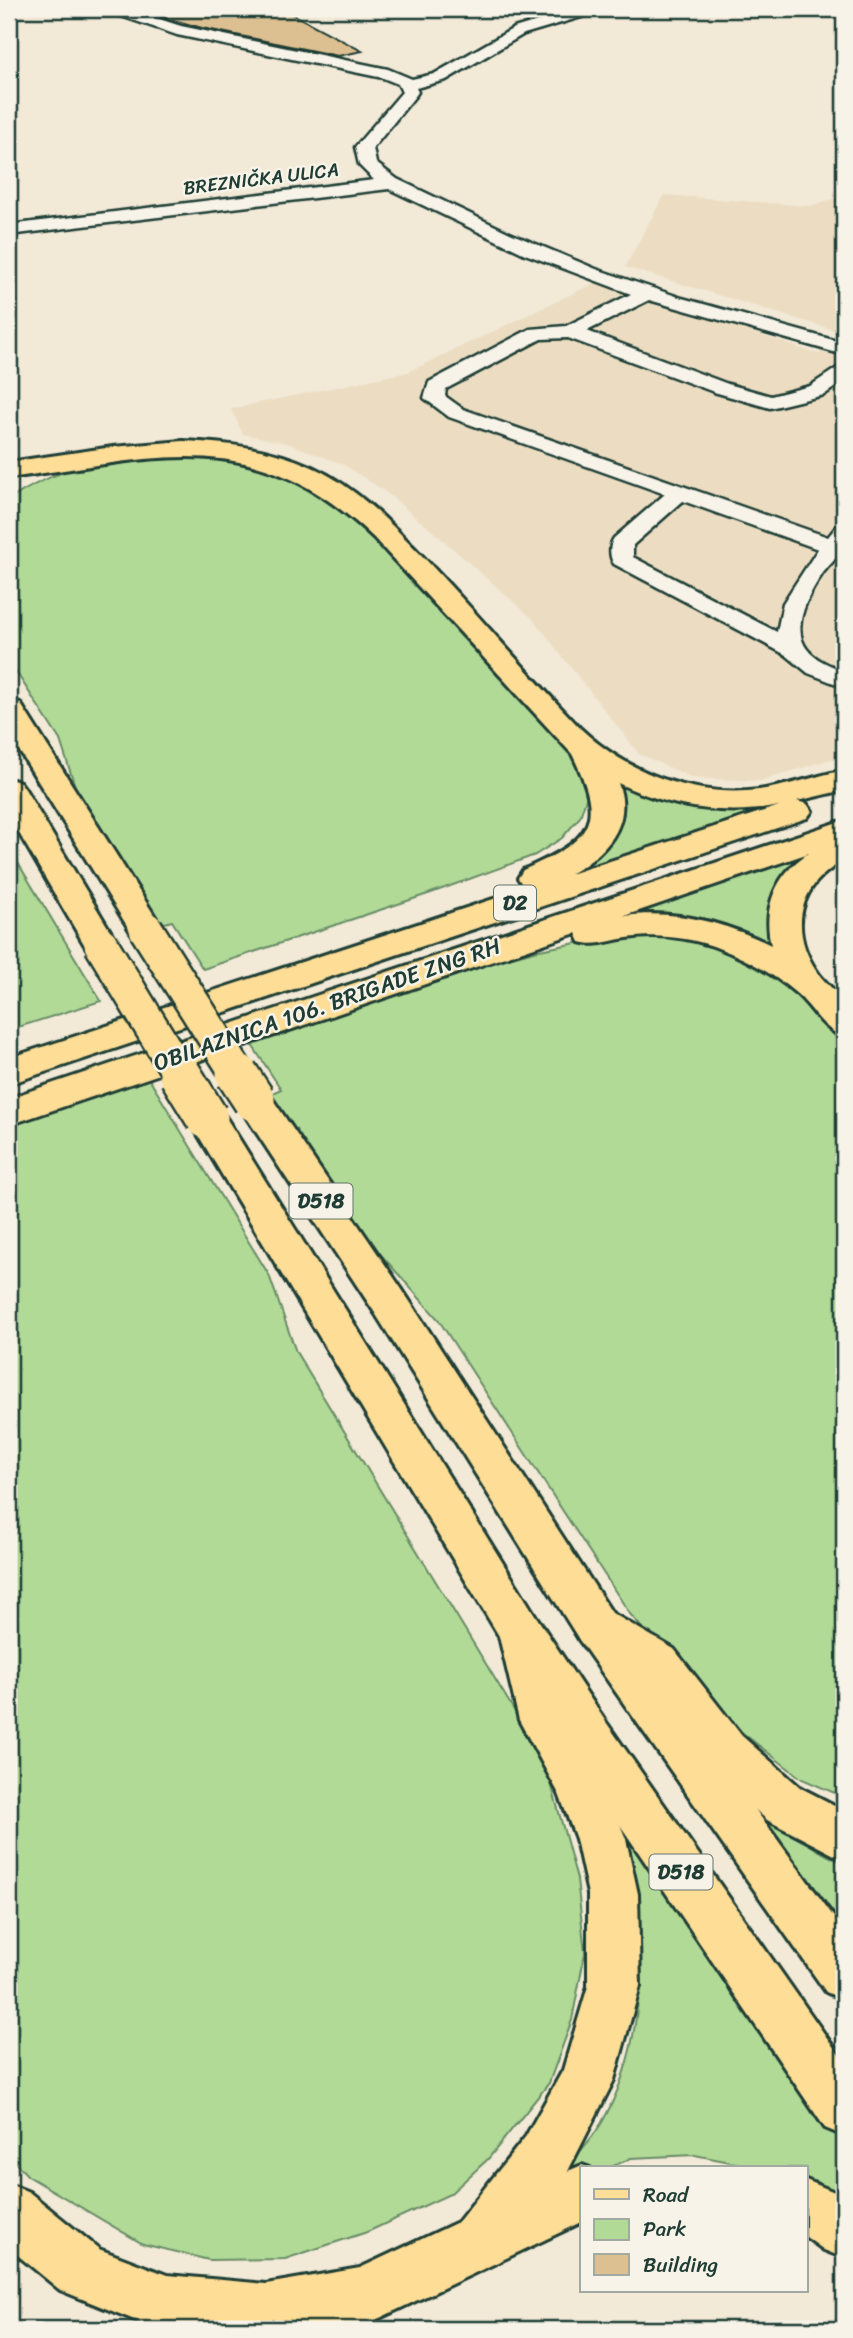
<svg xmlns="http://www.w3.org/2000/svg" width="853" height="2338" font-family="Sriracha,sans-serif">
	<rect width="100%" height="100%" fill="#f2e9d7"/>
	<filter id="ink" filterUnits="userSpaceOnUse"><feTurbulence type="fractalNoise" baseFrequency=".0143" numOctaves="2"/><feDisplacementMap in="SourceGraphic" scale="14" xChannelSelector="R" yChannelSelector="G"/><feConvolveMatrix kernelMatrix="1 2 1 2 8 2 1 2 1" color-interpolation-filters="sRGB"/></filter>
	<g filter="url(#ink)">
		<path fill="#ecddc2" d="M664 195 809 206 844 196V755L760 781 693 778 639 754 532 618 442 539 382 489 342 464 287 443 243 434 231 409 408 372 599 281 818 354 844 333 625 267Z"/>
		<path fill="#b1da97" stroke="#688c66" stroke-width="2" d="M128 455H225L293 474 348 511 571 749 587 773 588 792 580 817 562 838 535 855 431 893 203 969 172 921 161 924 75 786 60 740 9 661V500C45 475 85 463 128 455Z
			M624 782C642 791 660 799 680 805 697 809 740 807 750 814L591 867 585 862C616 842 629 820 615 784Z
			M9 848 101 1001 9 1030Z
			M798 856 805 862 772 949C731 925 692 915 644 917L637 912Z
			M630 933 694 934 777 973 844 1046V1797L802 1779 739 1730 691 1686 630 1614 438 1319 360 1231 327 1186 270 1094 281 1089 252 1045 445 976 534 951Z
			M149 1079 269 1275 296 1352 545 1761 577 1879 585 1953 572 2020 549 2083 488 2159 450 2194 367 2232 285 2259 209 2260 143 2244 28 2176 9 2156V1126Z
			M761 1808C788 1829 813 1851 844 1863V1945L751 1816Z
			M625 1824 844 2146V2203L806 2186V2168H760L695 2155 631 2158 609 2168H582L554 2182C569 2163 588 2145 601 2124 641 2056 646 1966 634 1889 631 1870 623 1851 617 1833Z"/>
		<path fill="#ddc091" stroke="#1f3d34" stroke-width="2" d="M164 9H292V14L362 51 338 56 202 28 163 17Z"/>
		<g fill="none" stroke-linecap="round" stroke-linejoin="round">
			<defs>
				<path id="minor" d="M107 9H128L181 26 388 69 412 79 434 74 514 28 578 9H600L598 12 524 34 446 80 416 88 418 92 416 95 373 148 376 163 397 179 510 233 596 269 682 298 844 343V355L649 300 587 331 728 384 771 396 810 386 837 368 844 366V381L824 395 770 408 714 392 568 338 541 339 446 389 445 396 463 409 828 537 836 527 844 525C844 532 846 541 843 547 839 556 829 565 823 573 810 592 790 627 807 649 815 660 832 666 844 671V687L808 673 786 655 614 564C609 557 609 545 614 538L665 494 449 417 424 398 429 382 530 329 566 326 631 294 525 254 389 189 9 235V225L374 180 359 165 355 147 402 92 398 84 383 78 177 35 109 12ZM683 501 818 549 783 603 777 632 633 557V545Z"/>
				<path id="major" d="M9 700 20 703 24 709 163 929 158 937 146 940 134 937 129 929 9 734Z
					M9 779 20 782 25 789 118 944 113 952 101 955 89 952 84 944 9 816Z
					M254 1087 267 1091 403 1291 612 1613 844 1931V2000L826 1992 580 1641 375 1313 241 1109 235 1100 241 1091Z
					M207 1105 220 1108 537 1618 606 1722 844 2062V2136L825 2128 572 1754 505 1646 188 1118 194 1108Z"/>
				<path id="highway" d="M183 441C227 443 271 448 312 467 359 488 395 528 430 564 481 618 529 675 581 729 628 773 694 798 759 790 788 786 816 776 844 770V790L797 801 807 804 812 811 807 818 9 1084V1058L530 887 523 886 518 878 523 870C590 840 607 824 572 754L374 538C253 422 157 459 9 478V462L113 447ZM618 783C667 807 725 817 779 806L570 874C604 855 634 825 618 783Z
					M844 820V861C798 884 788 930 818 973 825 983 836 991 844 1001V1036C823 1031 814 1009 797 994 773 973 743 957 713 946 686 937 655 934 627 938 610 940 597 947 580 942L576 933 9 1125V1098ZM809 853C776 873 762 908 771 945 726 923 674 909 624 916Z
					M596 1607 612 1613 674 1649 742 1736 801 1788 844 1810V1860L767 1820 708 1768 640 1679 580 1641 573 1627 580 1613Z
					M521 1612 537 1618 544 1632 565 1714 597 1768 626 1839 638 1894 640 1986 614 2080 568 2171 582 2165 590 2168H582V2222L384 2316 364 2325 339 2329H157L60 2290 9 2248V2184L29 2192 99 2249 167 2275 266 2284 360 2268 458 2222 526 2136 563 2070 588 1986V1894L576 1839 559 1794 519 1720 498 1632 505 1618Z
					M806 2180 844 2196V2258L824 2250 806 2237Z"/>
			</defs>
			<use href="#minor" stroke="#1f3d34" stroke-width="5"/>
			<use href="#major" stroke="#1f3d34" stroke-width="6"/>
			<use href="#highway" stroke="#1f3d34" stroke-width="6"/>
			<use href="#minor" fill="#f7f3e8" fill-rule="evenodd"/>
			<use href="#major" fill="#fedd96" fill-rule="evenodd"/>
			<use href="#highway" fill="#fedd96" fill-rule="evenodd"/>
			<defs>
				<path id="major-bridge-far1" d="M146 929 239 1076
					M101 944 181 1076"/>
				<path id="major-bridge" d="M180 1074 207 1118
					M237 1074 254 1100"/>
			</defs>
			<use href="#major-bridge-far1" stroke="#1f3d34" stroke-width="38" stroke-linecap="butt"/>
			<use href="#major-bridge" stroke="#1f3d34" stroke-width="46" stroke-linecap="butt"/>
			<use href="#major-bridge-far1" stroke="#fedd96" stroke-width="33"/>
			<use href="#major-bridge" stroke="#fedd96" stroke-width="41"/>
		</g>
	</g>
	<g text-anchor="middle" stroke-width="5" stroke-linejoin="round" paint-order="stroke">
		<g font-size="19" fill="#1f3d34" stroke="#f7f3e8">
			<text transform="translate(261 178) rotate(-7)" y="7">BREZNIČKA ULICA</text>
		</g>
		<g fill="#f7f3e8" stroke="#60746a" stroke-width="2">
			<rect x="494" y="885.5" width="42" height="35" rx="5"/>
			<rect x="289.5" y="1183.5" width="63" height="35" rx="5"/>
			<rect x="649.5" y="1854.5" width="63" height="35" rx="5"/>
		</g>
		<g font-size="21" font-weight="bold" fill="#1f3d34">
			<text x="515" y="910">D2</text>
			<text x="321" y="1208">D518</text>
			<text x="681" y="1879">D518</text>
		</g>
		<g font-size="23" fill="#1f3d34" stroke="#f7f3e8">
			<text transform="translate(327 1004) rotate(-19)" y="8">OBILAZNICA 106. BRIGADE ZNG RH</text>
		</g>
	</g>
	<rect width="853" height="2338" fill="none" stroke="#f7f3e8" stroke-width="35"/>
	<rect x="18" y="18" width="818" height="2303" fill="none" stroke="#1f3d34" stroke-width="2.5" filter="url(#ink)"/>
	<rect x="580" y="2166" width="228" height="126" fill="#f7f3e8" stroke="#a1aaa0" stroke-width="2"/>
	<rect x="594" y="2189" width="35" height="10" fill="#fedd96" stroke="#a1aaa0" stroke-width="2"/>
	<text x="643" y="2202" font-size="21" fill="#1f3d34">Road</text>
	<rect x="594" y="2219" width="35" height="21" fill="#b1da97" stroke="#a1aaa0" stroke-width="2"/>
	<text x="643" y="2236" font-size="21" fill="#1f3d34">Park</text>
	<rect x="594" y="2254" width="35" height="21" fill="#ddc091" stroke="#a1aaa0" stroke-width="2"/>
	<text x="643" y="2272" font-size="21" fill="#1f3d34">Building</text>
</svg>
